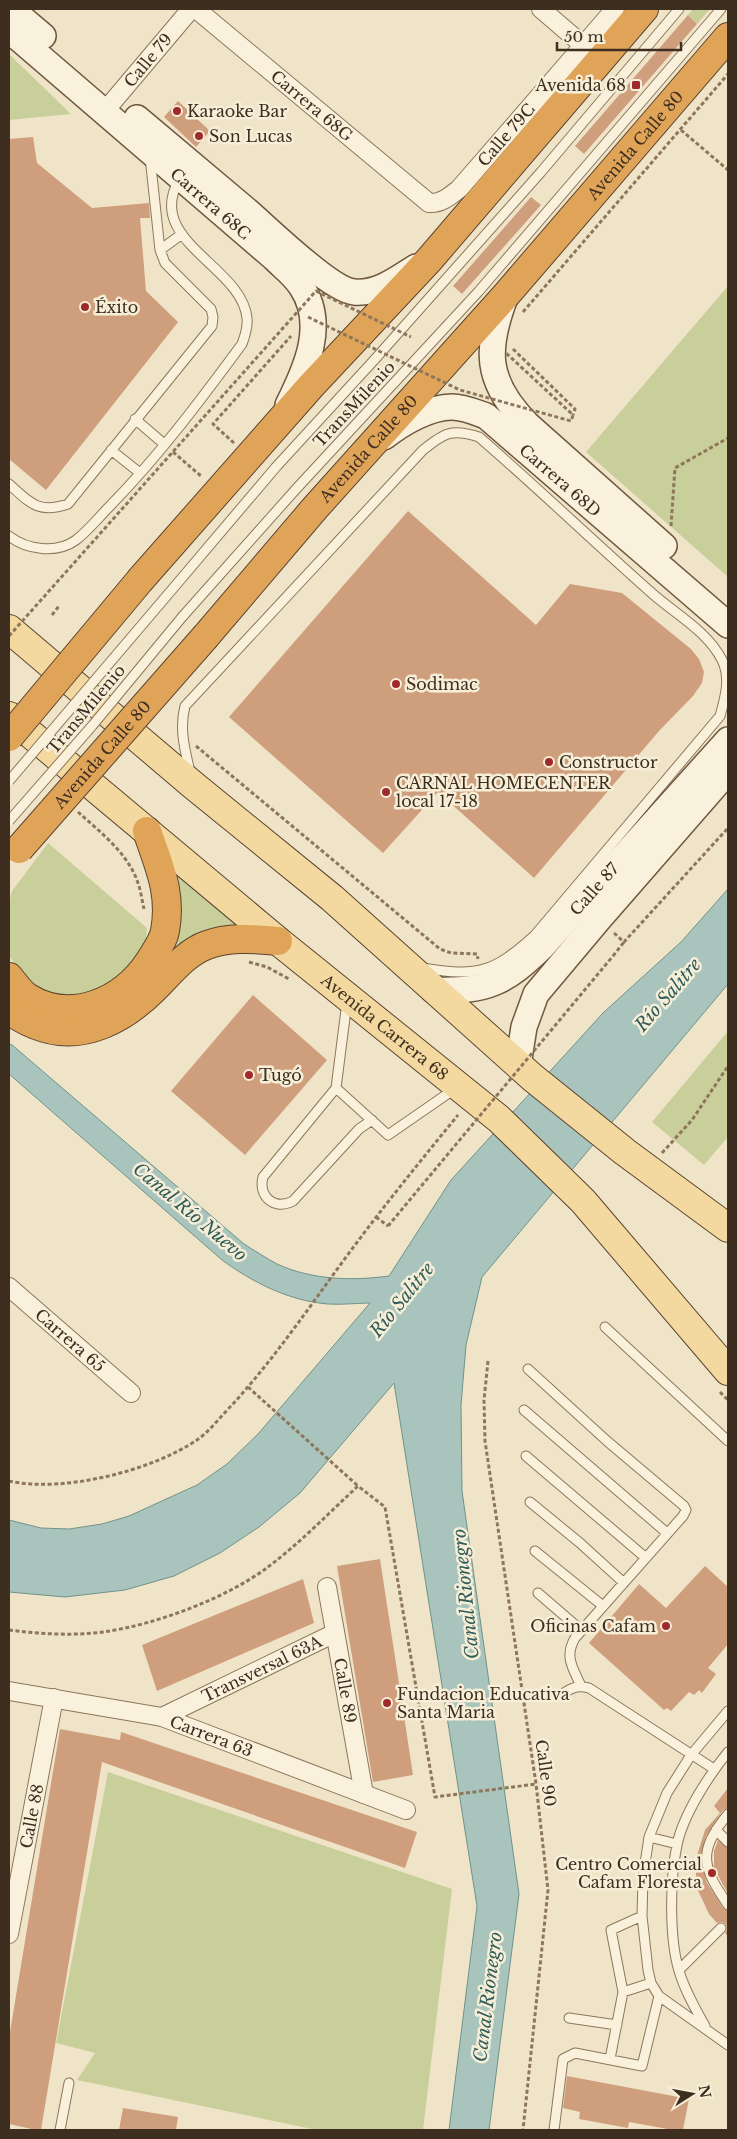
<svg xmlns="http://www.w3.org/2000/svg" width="737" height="2139" font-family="'Libre Baskerville',serif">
	<rect width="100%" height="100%" fill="#f0e4c8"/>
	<path fill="#c9cf9b" d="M693 9H710L697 24 688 15Z
		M9 54 71 114 9 120Z
		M728 286V577L586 452Z
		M48 843 147 928 145 952 101 994 46 997 28 983 10 957 9 903 12 891Z
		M174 868 255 934 156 968 179 893V881Z
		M728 1031V1137L704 1165 652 1122Z
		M108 1772 452 1889 423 2130H317L77 2080 95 2053 56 2043Z"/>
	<path fill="#a9c4bc" stroke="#6f938a" d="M728 889V984L482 1277 466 1345 461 1405 462 1491 519 1894 489 2130H449L477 1906 394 1383 300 1493 259 1527 220 1553 174 1576 125 1590 65 1597 9 1592V1520L41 1528 69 1529 102 1524 129 1516 197 1485 227 1464 258 1434 370 1303C357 1303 342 1305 328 1304 289 1301 252 1282 222 1260L9 1074V1047L11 1044 244 1244C255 1251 266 1258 277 1264 312 1280 352 1281 389 1276L451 1180 603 1013 681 942Z"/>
	<path fill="#cf9f7d" d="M688 15 697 24 584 154 575 146Z
		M178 101 210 131 196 147 164 117Z
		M33 137 37 163 92 208 149 203 150 218H140L146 291 178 322 46 490 9 459V139Z
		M531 197 541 205 462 294 453 286Z
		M408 511 536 625 570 584 622 593 691 649 699 659 704 672 702 683 693 696 659 731 534 878 438 792 383 853 229 717Z
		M253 995 327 1060 245 1155 171 1091Z
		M380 1559 413 1775 373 1782 337 1566Z
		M705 1566 728 1587V1644L708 1668 716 1674 702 1693 699 1690 694 1695 689 1692 671 1711 667 1708 664 1710 589 1643 639 1584 666 1608Z
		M303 1579 314 1623 157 1691 142 1645Z
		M60 1729 120 1740 121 1732 417 1832 405 1868 102 1762 41 2130H36L9 2124V2038Z
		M728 1788V1808L723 1810 706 1836 700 1859 707 1883 723 1908 728 1911V1937L725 1933 727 1929 726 1924 722 1922 717 1923 709 1914 696 1886V1859L705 1830 720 1813 714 1806Z
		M718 1840 728 1848V1894L714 1868V1851Z
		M567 2076 689 2099 683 2130H673L629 2122 628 2128 579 2119 580 2112 563 2108Z
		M123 2108 178 2117 176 2130H119Z"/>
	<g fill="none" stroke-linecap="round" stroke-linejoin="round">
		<defs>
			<path id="lane" d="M160 250 182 234
				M135 419 164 444
				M111 450 140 473
				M9 484C30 503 38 514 68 504L212 326 213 317 211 309 165 263 160 250 150 157
				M9 536C27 550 57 554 76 540 88 531 99 517 109 507 158 457 200 401 242 344 245 336 248 327 247 318 242 266 144 241 179 180
				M164 599 276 467 376 358 541 172 679 9
				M183 616 297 488 479 291 721 9
				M190 772C185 750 179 729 185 706L423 450C444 433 452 428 479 437 538 488 595 543 654 595 677 615 708 632 722 660 731 678 725 698 720 716L535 935C493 973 478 977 422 968
				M347 1002 336 1088 388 1135 456 1088
				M336 1088 263 1177C258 1196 274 1211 293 1201L359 1129 372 1120
				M605 1327 728 1441
				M528 1369 607 1441 684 1506 686 1510 683 1516 575 1638C564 1657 573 1668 581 1686
				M524 1410 667 1533
				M526 1456 646 1558
				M530 1502 580 1543 624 1583
				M535 1551 603 1606
				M538 1593 581 1630
				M564 1693C573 1687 579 1685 589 1688L714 1769
				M728 1711 691 1755 667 1793 649 1837 643 1877 642 1916 648 1970 651 1983 659 1996 728 2045
				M728 1814C697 1852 702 1867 728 1905
				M716 1830 728 1842
				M649 1837 677 1844
				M679 1970 721 1928
				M623 1992 651 1983
				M569 2018 617 2025
				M705 2026C695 2008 685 1991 679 1971 669 1938 670 1878 677 1845 683 1815 709 1775 728 1752
				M610 2059 623 1992 611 1930 642 1916
				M60 2130 69 2083
				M554 2130 563 2059 575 2053 642 2066 659 1996"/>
			<g id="street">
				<path id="s1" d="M196 9 429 203C441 204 450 196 459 189L615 9"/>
				<path d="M541 9 583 45"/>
				<path id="s2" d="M104 112 191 9"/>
				<path id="s3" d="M9 1287 131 1393"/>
				<path id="s4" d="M327 1587 364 1794"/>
				<path id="s5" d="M9 1691 162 1717 406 1810"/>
				<path id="s6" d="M162 1717 335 1633"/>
				<path id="s7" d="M9 1934 54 1698"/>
			</g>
			<g id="secondary">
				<path d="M11 9 43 36"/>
				<path id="s8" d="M9 30 274 258C283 267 294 275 301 286 327 324 306 369 288 405"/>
				<path d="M137 118C175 150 213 182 251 214 270 231 331 290 354 292 378 294 397 279 416 267"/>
				<path d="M506 295C485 349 485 381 527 424L664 546"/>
				<path id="s9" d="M384 437C402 423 429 407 452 407 464 407 475 412 486 416L728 625"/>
				<path id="s10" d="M433 990C487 992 505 983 543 946L728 740"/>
				<path d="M518 1065 524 1027 536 994 599 919 728 771"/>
			</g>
			<g id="primary">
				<path d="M9 629 193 785 332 898 533 1078 625 1152 728 1228"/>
				<path id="s11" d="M9 716 278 941 499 1119 583 1201 728 1371"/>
			</g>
			<g id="highway">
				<path d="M141 579 310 387 429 260 644 9"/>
				<path id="s12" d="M206 636 315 508 506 295 728 37"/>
				<path d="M9 977C14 983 20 992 27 997 71 1025 123 1001 149 962 155 952 163 942 165 931 172 893 159 866 147 831"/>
				<path d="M9 1011C18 1016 27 1022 36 1025 82 1044 126 1018 157 986 172 971 187 952 207 945 230 936 255 939 278 941"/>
			</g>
		</defs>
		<use href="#lane" stroke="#8d765c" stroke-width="11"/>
		<use href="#street" stroke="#8d765c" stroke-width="20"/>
		<use href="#secondary" stroke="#6f573f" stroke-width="28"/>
		<use href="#primary" stroke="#5b4430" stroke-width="30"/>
		<use href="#highway" stroke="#5b4430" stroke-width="30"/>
		<path stroke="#8d765c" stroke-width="3" stroke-dasharray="4 2.5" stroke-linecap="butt" d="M681 130 728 170
			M523 312 728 74
			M513 349 575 409 573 415
			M234 443 213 424 291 336
			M173 452 201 476
			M671 526 675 468 728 438
			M52 615 59 606
			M196 746 440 949 451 953 477 954 478 959
			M78 812C100 832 128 853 138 883 141 891 142 901 144 909
			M614 933 624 942 728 828
			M613 956 624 942
			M249 962 267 967 289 979
			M662 1153 692 1120 728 1066
			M376 1217 388 1226
			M488 1361 484 1400 485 1441 536 1784 548 1890 523 2130
			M248 1387 358 1486
			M720 1392 728 1400
			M9 1481C63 1493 151 1471 197 1440 210 1431 221 1416 232 1405 272 1361 306 1312 341 1264 378 1213 418 1164 458 1115
			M9 1630C40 1634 72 1636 103 1632 155 1625 227 1598 268 1567 300 1543 329 1513 358 1486L385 1507 435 1797 536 1784"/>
		<use href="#lane" stroke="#faf1dc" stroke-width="9"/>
		<use href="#street" stroke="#faf1dc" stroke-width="18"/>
		<use href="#secondary" stroke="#faf1dc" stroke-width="25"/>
		<use href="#primary" stroke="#f3d9a0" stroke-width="28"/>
		<use href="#highway" stroke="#e0a458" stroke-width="28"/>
		<defs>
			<path id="lane-bridge" d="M9 781 164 599
				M9 821 92 726 183 616"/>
			<g id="highway-bridge">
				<path d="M9 737 141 579"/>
				<path id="s13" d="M19 849 206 636"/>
			</g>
		</defs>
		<use href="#lane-bridge" stroke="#8d765c" stroke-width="11" stroke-linecap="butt"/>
		<use href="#highway-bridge" stroke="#5b4430" stroke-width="30" stroke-linecap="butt"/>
		<path stroke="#8d765c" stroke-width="3" stroke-dasharray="4 2.5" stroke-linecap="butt" d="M308 317 460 390 571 421 573 415 506 353
			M9 636 316 291 411 337
			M388 1226 613 956"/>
		<use href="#lane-bridge" stroke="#faf1dc" stroke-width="9"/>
		<use href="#highway-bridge" stroke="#e0a458" stroke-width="28"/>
	</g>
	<g fill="#9e2a2b" stroke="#f7eed8" stroke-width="2">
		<rect x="631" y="80" width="10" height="10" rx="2.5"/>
		<circle cx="177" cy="111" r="5"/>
		<circle cx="199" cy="136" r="5"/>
		<circle cx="85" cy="307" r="5"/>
		<circle cx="396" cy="684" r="5"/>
		<circle cx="549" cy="762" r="5"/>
		<circle cx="386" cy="792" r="5"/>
		<circle cx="249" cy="1075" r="5"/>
		<circle cx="666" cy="1626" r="5"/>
		<circle cx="387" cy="1703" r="5"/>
		<circle cx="712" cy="1873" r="5"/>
	</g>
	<g text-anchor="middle" stroke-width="5" stroke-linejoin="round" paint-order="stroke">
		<g font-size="16" fill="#3d2e20" stroke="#f7eed8">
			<text dy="6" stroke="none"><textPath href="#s2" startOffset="68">Calle 79</textPath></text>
			<text dy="6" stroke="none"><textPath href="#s1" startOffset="151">Carrera 68G</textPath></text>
			<text dy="6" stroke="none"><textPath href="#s1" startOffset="409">Calle 79C</textPath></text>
			<text dy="6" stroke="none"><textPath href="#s12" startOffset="652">Avenida Calle 80</textPath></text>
			<text dy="6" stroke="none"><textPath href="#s8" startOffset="266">Carrera 68C</textPath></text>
			<text transform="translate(354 404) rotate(-47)" y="6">TransMilenio</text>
			<text dy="6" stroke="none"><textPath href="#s12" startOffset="248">Avenida Calle 80</textPath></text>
			<text dy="6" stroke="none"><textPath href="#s9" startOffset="209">Carrera 68D</textPath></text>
			<text transform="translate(86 709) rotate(-50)" y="6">TransMilenio</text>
			<text dy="6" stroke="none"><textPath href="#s13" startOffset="126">Avenida Calle 80</textPath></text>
			<text dy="6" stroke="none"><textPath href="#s10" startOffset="200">Calle 87</textPath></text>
			<text dy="6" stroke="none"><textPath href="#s11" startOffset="488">Avenida Carrera 68</textPath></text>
			<text dy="6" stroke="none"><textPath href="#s3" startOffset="81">Carrera 65</textPath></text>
			<text dy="6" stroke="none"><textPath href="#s6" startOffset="111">Transversal 63A</textPath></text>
			<text dy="6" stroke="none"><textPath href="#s4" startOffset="105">Calle 89</textPath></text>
			<text dy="6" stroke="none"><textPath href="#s5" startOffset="208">Carrera 63</textPath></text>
			<text transform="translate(546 1773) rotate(82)" y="6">Calle 90</text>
			<text dy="6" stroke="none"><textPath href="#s7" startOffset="120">Calle 88</textPath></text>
		</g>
		<g font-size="16" fill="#3d2e20" stroke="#f7eed8" text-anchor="start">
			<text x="626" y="91" text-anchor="end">Avenida 68</text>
			<text x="187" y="117">Karaoke Bar</text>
			<text x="209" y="142">Son Lucas</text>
			<text x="95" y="313">Éxito</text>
			<text x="406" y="690">Sodimac</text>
			<text x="559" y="768">Constructor</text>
			<text x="396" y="789">CARNAL HOMECENTER<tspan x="396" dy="18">local 17-18</tspan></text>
			<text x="259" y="1081">Tugó</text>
			<text x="656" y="1632" text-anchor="end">Oficinas Cafam</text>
			<text x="397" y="1700">Fundacion Educativa<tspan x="397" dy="18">Santa Maria</tspan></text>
			<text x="702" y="1870" text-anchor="end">Centro Comercial<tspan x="702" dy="18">Cafam Floresta</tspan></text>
		</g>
		<g font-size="18" font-style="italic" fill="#2f5d5a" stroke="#f7eed8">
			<text transform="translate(668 995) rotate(-49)" y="6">Río Salitre</text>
			<text transform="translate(190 1212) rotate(40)" y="6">Canal Río Nuevo</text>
			<text transform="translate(402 1300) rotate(-51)" y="6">Río Salitre</text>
			<text transform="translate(466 1594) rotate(-96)" y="6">Canal Rionegro</text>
			<text transform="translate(488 1997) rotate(-83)" y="6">Canal Rionegro</text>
		</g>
	</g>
	<rect width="737" height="2139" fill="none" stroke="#3d2e20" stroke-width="20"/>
	<g transform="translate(692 2094) rotate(79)" stroke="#f7eed8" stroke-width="4" paint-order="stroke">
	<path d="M0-4L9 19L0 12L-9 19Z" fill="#3d2e20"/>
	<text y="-8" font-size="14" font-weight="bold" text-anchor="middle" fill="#3d2e20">N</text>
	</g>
	<path d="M557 42v8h124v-8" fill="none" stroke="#3d2e20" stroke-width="2.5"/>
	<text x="564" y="42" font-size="15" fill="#3d2e20" stroke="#f7eed8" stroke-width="4" paint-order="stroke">50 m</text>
</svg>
